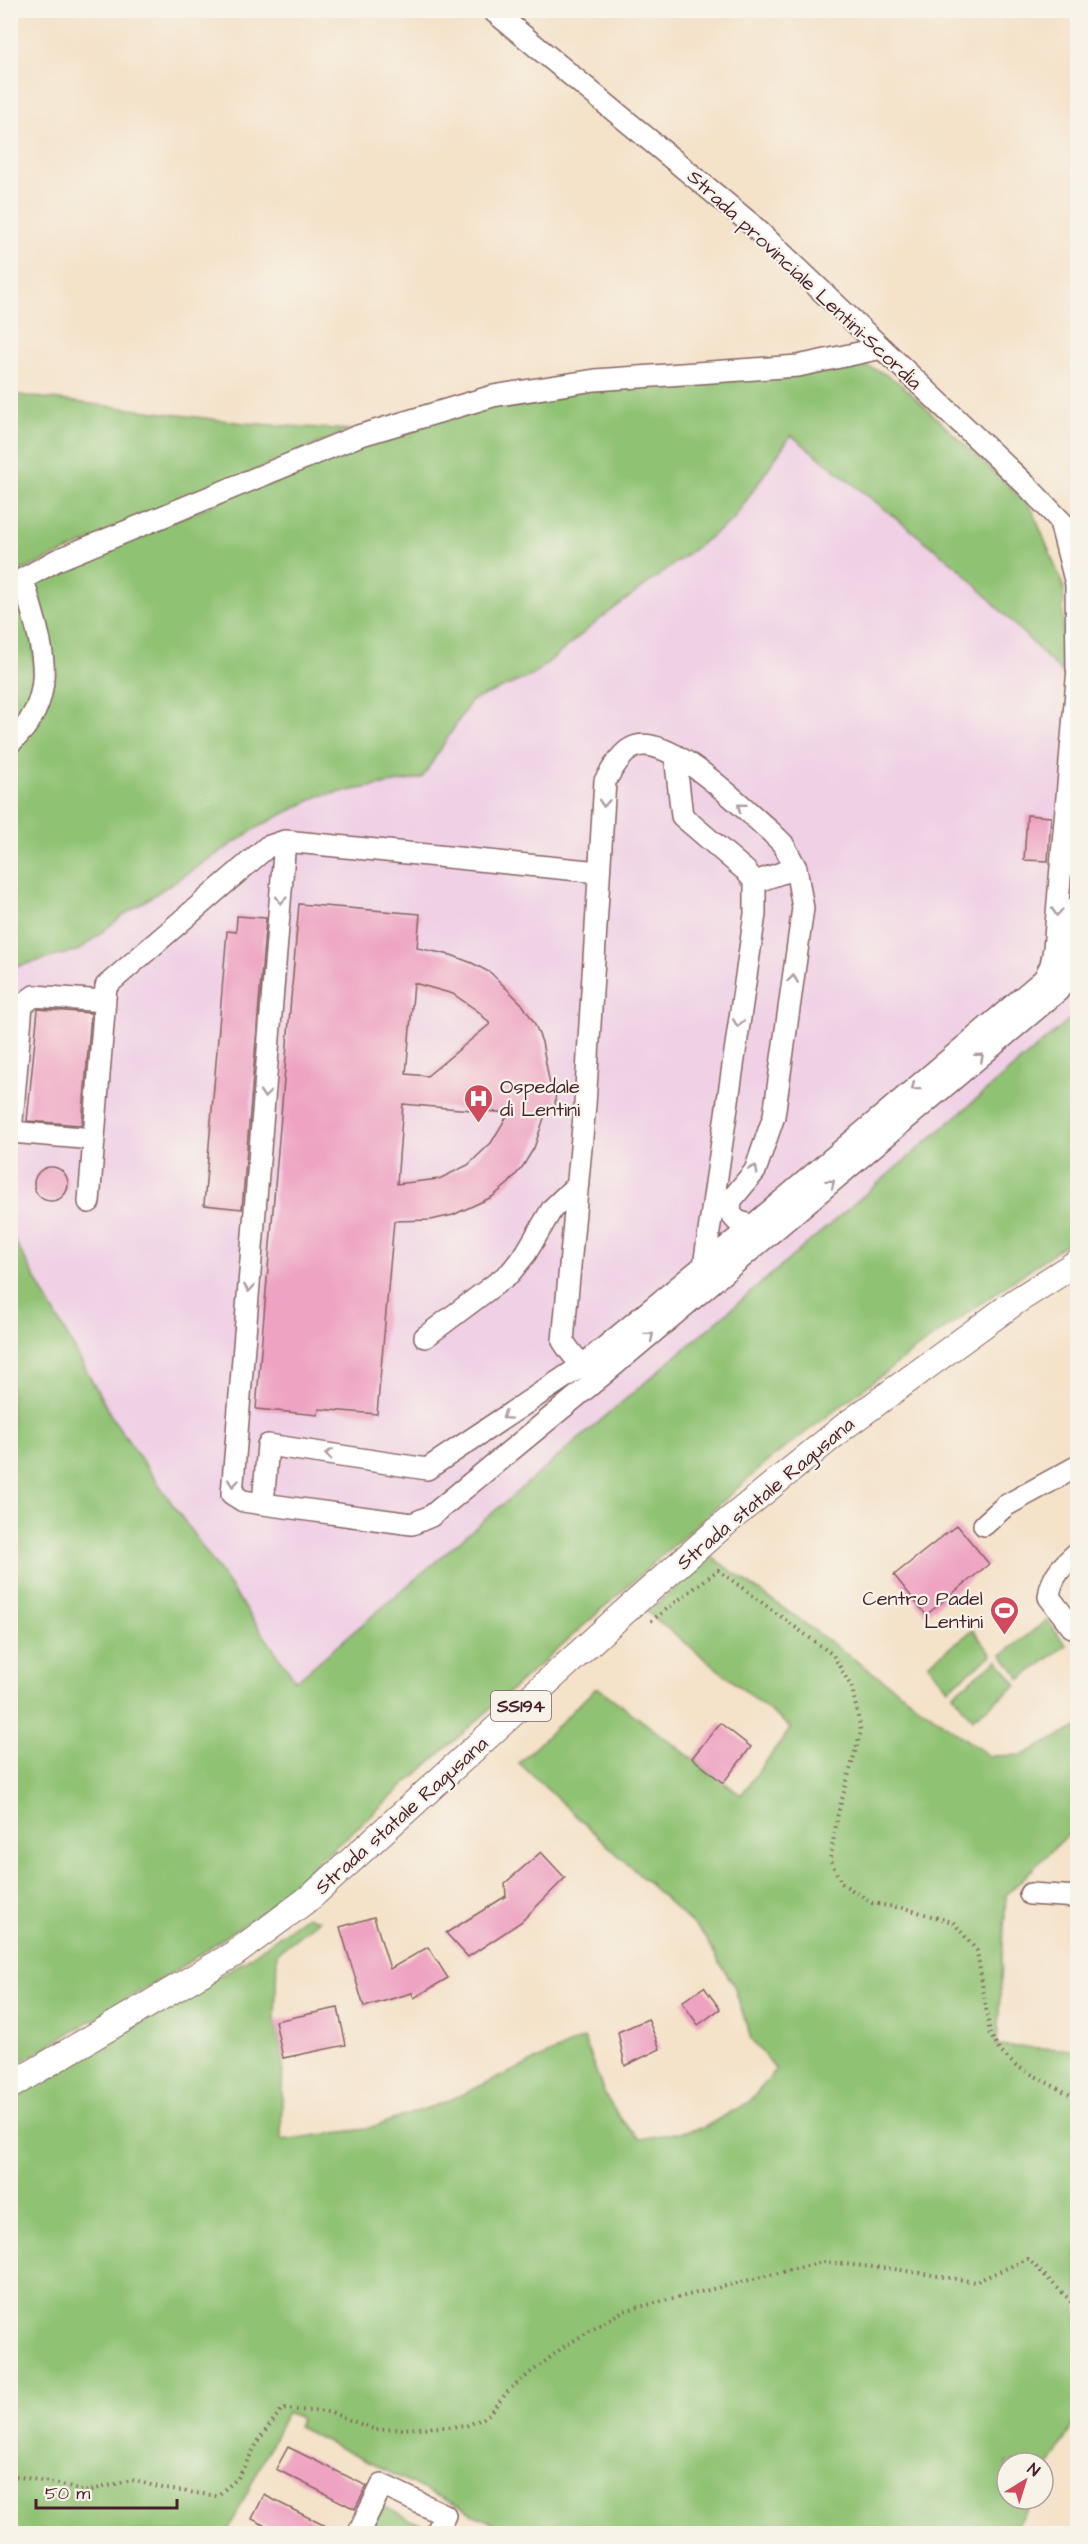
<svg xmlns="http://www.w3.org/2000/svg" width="1088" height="2544" font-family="'Architects Daughter',sans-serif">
	<rect width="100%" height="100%" fill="#f7f3e8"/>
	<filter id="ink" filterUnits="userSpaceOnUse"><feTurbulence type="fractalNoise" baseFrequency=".0167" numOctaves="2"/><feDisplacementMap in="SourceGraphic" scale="12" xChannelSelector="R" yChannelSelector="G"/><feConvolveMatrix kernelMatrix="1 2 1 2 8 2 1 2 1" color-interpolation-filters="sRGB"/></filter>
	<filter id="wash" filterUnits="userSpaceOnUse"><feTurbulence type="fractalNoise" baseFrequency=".008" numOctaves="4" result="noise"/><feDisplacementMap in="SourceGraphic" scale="24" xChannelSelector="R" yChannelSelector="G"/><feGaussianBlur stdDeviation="1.35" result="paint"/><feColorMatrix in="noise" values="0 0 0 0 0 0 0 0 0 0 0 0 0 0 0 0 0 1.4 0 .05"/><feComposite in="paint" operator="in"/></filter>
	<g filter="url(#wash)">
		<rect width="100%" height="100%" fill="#f4e2c9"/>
		<path fill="#f0d0e5" d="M791 435 960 569 1061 672 1060 712 1077 721V1013L296 1681 113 1419 11 1234 10 968 79 950 125 914 258 826 319 796 422 778 471 701 533 675 599 620 733 520Z"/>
		<path fill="#90c273" stroke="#6d704f" stroke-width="1.5" d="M855 364C875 367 887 374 903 386L1032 509 1064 588 1061 672 960 569 791 435 733 520 599 620 533 675 471 701 422 778 319 796 258 827 125 914 79 950 11 968V749L31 732 35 580 356 443 494 404 595 386Z
			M11 394 244 423 350 430 11 575Z
			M12 591 21 597 36 649 37 696 11 735Z
			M1077 1013V1236L915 1350 768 1461 267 1908 180 1968 11 2068V1234L113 1419 296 1681Z
			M712 1557 989 1756 1023 1755 1077 1727V1826L1006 1895 997 2046 1078 2050 1077 2418 1043 2477V2463H1007V2499H1032L1014 2533H512L297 2427 301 2419 287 2412 227 2533H11L10 2101 245 1961 306 1916 319 1920 277 1953 275 2021 283 2058 281 2140 366 2129 448 2101 584 2038C599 2080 605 2108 640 2139L703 2128 749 2102 776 2070 751 2039 734 1986 702 1933 519 1763 597 1687 741 1795 791 1728 647 1612Z
			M1047 1620 1066 1645 1021 1679 1002 1655Z
			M973 1630 992 1655 948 1689 928 1664Z
			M998 1660 1017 1685 972 1719 953 1694Z
			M382 2506 424 2526 421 2533H377L371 2530Z"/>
		<g id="blocks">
			<path fill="#eea3c2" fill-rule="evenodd" d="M1027 815 1051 817 1048 861 1024 860Z
				M299 904 420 914 417 948 451 955 472 963 491 973 522 1004 534 1022 542 1042 550 1085 556 1086 555 1107 548 1106 534 1148 523 1166 509 1183 492 1197 453 1215 431 1220 394 1221 377 1414 319 1409 318 1415 256 1409ZM414 983 453 994 479 1012 490 1024 427 1076 406 1074ZM403 1104 435 1107 509 1113 491 1143 468 1165 439 1179 397 1184Z
				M237 916 266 918 242 1209 204 1205 227 931 236 932Z
				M38 1009 91 1013 82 1125 27 1121Z
				M34 1184a17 17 0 1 1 34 0a17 17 0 1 1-34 0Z
				M957 1525 989 1564 926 1615 894 1575Z
				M720 1723 751 1747 723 1783 692 1758Z
				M541 1852 565 1878 521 1922 468 1957 446 1933 506 1896 505 1883Z
				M374 1917 390 1969 428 1947 448 1978 414 1998 412 1993 364 2007 340 1927Z
				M704 1987 720 2009 698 2025 682 2002Z
				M338 2008 346 2045 283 2058 275 2021Z
				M648 2019 660 2049 625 2066 618 2032Z
				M288 2447 367 2486 355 2509 276 2469Z
				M264 2495 341 2534H281L252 2519Z"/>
		</g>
	</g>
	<g filter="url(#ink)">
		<use href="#blocks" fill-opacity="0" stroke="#866362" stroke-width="1.5"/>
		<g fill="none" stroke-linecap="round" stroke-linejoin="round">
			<defs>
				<path id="minor" d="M492 10 750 223 1027 486 1078 539
					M1060 522 1076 584 1077 669
					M10 586 57 560 358 436 493 396 595 380 798 366 882 348
					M10 743C65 695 39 638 23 579
					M675 755 682 816 746 871 755 882V914L704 1266
					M285 841 232 1494 243 1501 263 1504 412 1524 431 1516 605 1373 1058 991C1078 963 1075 938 1078 905
					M755 882 796 868
					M94 1139 11 1132 22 1005 34 996 104 1001
					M89 1202 106 986 267 847 285 841 599 872
					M425 1337 510 1273 526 1253 552 1209 578 1184
					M594 1369C578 1363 572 1355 563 1341L585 1105 605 781C612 770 620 754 632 748 666 729 745 810 771 832L783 844 796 868 803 908 774 1116 755 1171 731 1200 730 1213 737 1221 752 1226
					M263 1504 268 1445 427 1469 583 1365 752 1226 1044 979 1051 965 1054 949 1078 668
					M984 1525 1005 1506 1078 1466
					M1072 1627 1049 1597C1051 1576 1063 1565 1078 1552
					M1030 1894 1078 1897
					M358 2534 382 2485 445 2515 436 2534"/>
				<path id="major" d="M10 2086 234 1954 312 1896 621 1615 728 1521 845 1426 1015 1302 1078 1262"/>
			</defs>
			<use href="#minor" stroke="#866362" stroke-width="24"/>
			<use href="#major" stroke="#866362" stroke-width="28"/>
			<path stroke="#866362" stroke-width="4" stroke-dasharray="1.5 4.5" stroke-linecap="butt" d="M651 1621 718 1570 833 1655 852 1688 861 1731 838 1813 830 1859 841 1883 872 1903 907 1909 953 1922 977 1951 990 2034 999 2050 1016 2066 1078 2099
				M10 2475 59 2484 84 2492 132 2480 166 2489 217 2496 238 2478 260 2438 282 2409 329 2412 376 2430 466 2426 486 2417 511 2388 565 2346 623 2311 823 2262 894 2269 975 2282 1028 2259 1078 2308"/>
			<use href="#minor" stroke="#fff" stroke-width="21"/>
			<use href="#major" stroke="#fff" stroke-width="26"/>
		</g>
		<defs><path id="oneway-chevron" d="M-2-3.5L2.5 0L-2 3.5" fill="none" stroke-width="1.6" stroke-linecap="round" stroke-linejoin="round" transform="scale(1.5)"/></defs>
		<g stroke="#ae9aa0">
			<use href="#oneway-chevron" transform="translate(604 803) rotate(94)"/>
			<use href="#oneway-chevron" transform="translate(741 807) rotate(-140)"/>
			<use href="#oneway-chevron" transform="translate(281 900) rotate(95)"/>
			<use href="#oneway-chevron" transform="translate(1057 912) rotate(95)"/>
			<use href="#oneway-chevron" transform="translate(793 979) rotate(-82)"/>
			<use href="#oneway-chevron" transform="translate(738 1023) rotate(98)"/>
			<use href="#oneway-chevron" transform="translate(980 1057) rotate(-40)"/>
			<use href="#oneway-chevron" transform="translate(915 1087) rotate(140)"/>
			<use href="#oneway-chevron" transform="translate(265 1094) rotate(95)"/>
			<use href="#oneway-chevron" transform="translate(754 1169) rotate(-62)"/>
			<use href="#oneway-chevron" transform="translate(831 1183) rotate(-40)"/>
			<use href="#oneway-chevron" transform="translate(249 1288) rotate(95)"/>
			<use href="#oneway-chevron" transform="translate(650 1336) rotate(-40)"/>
			<use href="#oneway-chevron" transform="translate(506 1416) rotate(146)"/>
			<use href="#oneway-chevron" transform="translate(329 1454) rotate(-171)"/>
			<use href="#oneway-chevron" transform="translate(233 1483) rotate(95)"/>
		</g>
	</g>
	<defs>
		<symbol id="hospital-pin" viewBox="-11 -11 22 30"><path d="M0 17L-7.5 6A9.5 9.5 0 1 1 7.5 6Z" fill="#d1495b" stroke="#f7f3e8"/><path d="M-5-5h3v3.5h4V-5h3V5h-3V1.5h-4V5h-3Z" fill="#fff"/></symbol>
		<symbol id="stadium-pin" viewBox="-11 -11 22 30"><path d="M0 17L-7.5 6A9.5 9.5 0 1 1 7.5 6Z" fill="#d1495b" stroke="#f7f3e8"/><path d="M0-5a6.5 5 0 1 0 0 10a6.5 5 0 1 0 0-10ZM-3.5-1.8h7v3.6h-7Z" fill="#fff"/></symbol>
	</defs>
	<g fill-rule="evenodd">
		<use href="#hospital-pin" x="462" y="1082" width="33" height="45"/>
		<use href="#stadium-pin" x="988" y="1594" width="33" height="45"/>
	</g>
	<g text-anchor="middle" stroke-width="4.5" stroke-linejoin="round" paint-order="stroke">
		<rect fill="#f7f3e8" stroke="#7e5f64" stroke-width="1.5" x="491" y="1691" width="60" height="30" rx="4.5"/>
		<g font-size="18" font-weight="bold" fill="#4a1f2b">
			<text x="521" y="1712">SS194</text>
		</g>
		<g font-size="20" fill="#4a1f2b" stroke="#f7f3e8">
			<text transform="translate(805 279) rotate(43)" y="7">Strada provinciale Lentini-Scordia</text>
			<text transform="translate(765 1493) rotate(-40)" y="7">Strada statale Ragusana</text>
			<text transform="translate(401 1815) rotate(-42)" y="7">Strada statale Ragusana</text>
		</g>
		<g font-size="20" fill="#4a1f2b" stroke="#f7f3e8" text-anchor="start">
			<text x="500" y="1093">Ospedale<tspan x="500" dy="23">di Lentini</tspan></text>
			<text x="983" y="1605" text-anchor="end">Centro Padel<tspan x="983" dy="23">Lentini</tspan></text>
		</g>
	</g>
	<rect width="1088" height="2544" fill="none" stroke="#f7f3e8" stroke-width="36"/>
	<g transform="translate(1025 2481) rotate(38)"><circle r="28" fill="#f7f3e8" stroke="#b29e9c" stroke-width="1.5"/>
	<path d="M0-4.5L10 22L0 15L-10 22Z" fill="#d1495b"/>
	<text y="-9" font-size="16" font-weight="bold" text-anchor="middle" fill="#4a1f2b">N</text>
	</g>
	<path d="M36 2499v9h141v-9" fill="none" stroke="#4a1f2b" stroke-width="3"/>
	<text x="45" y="2499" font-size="18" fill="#4a1f2b" stroke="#f7f3e8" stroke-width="4.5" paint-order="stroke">50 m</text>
</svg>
